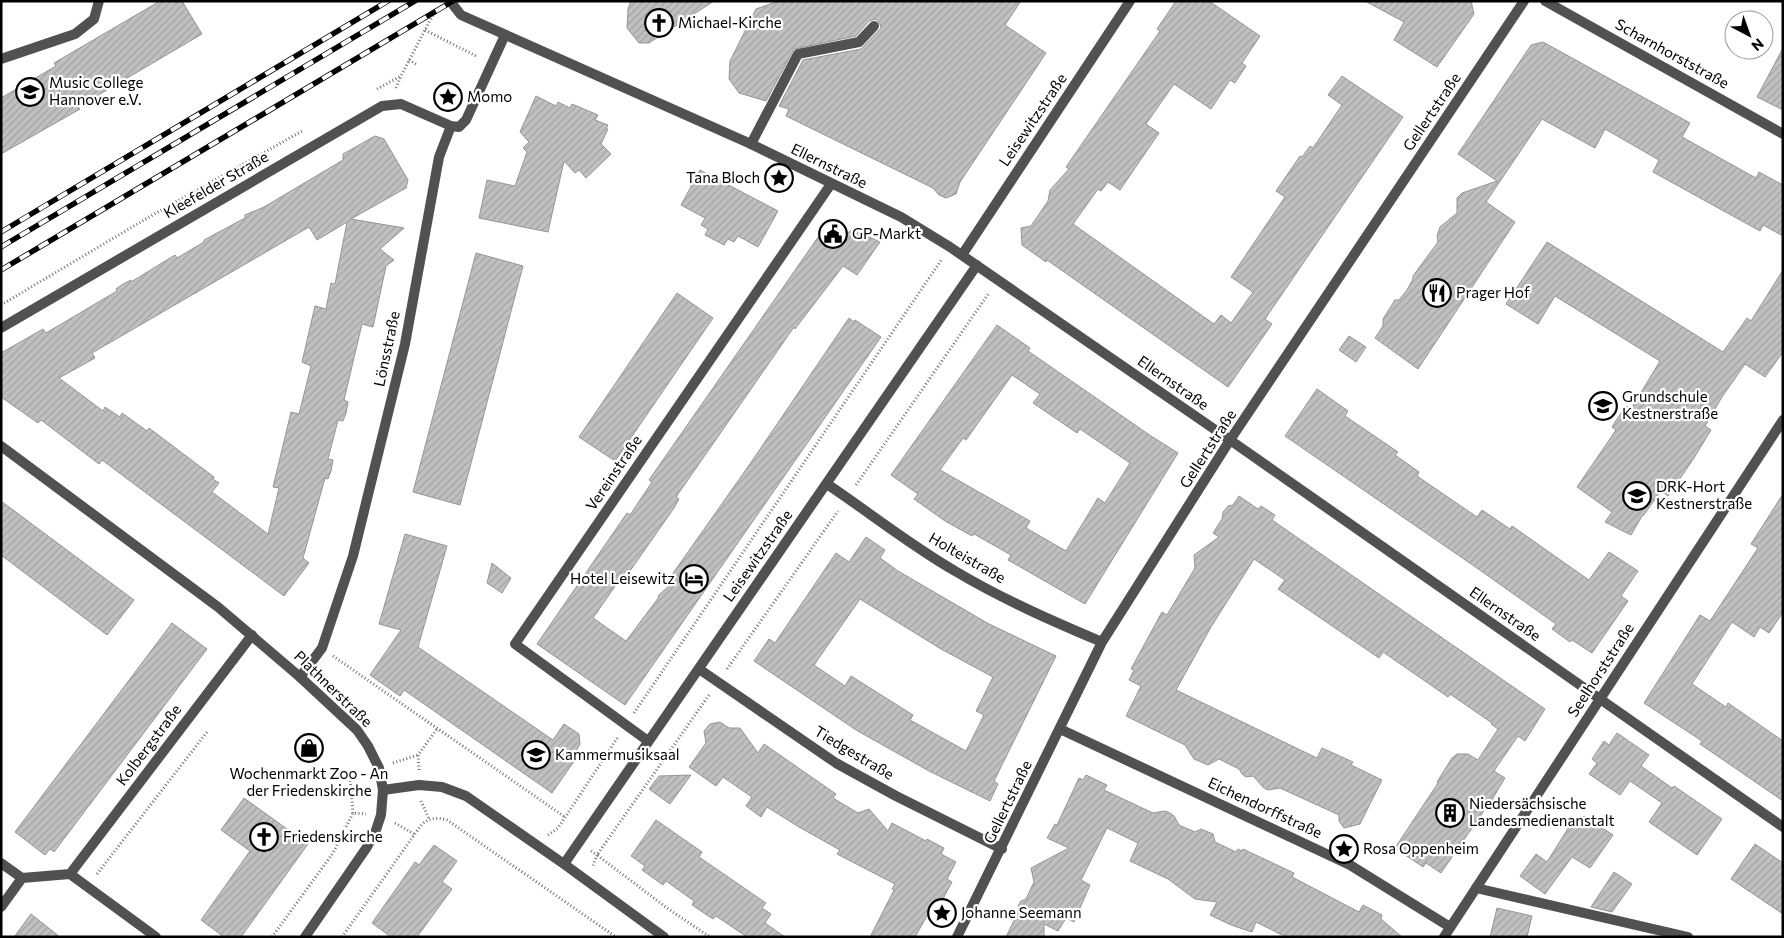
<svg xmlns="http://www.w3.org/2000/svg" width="1784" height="938" font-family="Commissioner,sans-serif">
	<defs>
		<pattern id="building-hatch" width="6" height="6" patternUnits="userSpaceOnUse" patternTransform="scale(1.25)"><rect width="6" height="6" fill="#c0c0c0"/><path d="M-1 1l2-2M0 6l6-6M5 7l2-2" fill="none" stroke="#a3a3a3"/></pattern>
	</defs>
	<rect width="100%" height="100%" fill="#fff"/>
	<path fill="url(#building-hatch)" stroke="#959595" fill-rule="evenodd" d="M160 1H182L202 34 78 107 80 109 1 154V98L56 66 54 63Z
		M631 1H714L649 43H639L627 28 628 9Z
		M779 1H1021L1005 25 1046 53 960 182 956 194 946 198 939 195 933 188 786 116 789 109 779 106 803 60 861 49 881 28 880 24 876 19 869 21 856 36 794 49 766 101 739 93 729 79 730 61 756 9Z
		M1176 1H1209L1260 36 1242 63 1246 66 1235 83 1230 80 1211 109 1174 84 1146 124 1159 133 1120 190 1108 182 1101 191 1098 189 1073 224 1214 324 1221 315 1231 323 1253 292 1231 277 1285 197 1276 191 1300 156 1302 157 1310 146 1313 148 1342 105 1328 95 1342 76 1403 117 1265 319 1272 324 1228 387 1047 260 1046 262 1022 245 1021 228 1031 226 1048 201 1050 190 1069 169 1066 167 1160 31 1157 29Z
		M1365 1H1471L1474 14 1437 67 1394 40 1404 22Z
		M1543 42 1690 123 1682 137 1756 178 1759 172 1783 185V236L1763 225 1760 231 1653 172 1659 160 1605 129 1595 148 1542 119 1486 202 1515 222 1418 369 1375 338 1383 326V319L1395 300H1399L1407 290 1413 279V276L1438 242 1437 236 1440 227 1457 213V198L1462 193 1497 181 1458 154 1531 45Z
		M1783 48V110L1757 97Z
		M536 96 556 106 558 102 570 108 572 104 598 115 595 120 608 125 606 129H608L601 144 611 154 586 178 579 170 575 173 564 161 548 232 479 218 487 180 515 186 527 152 523 148 529 142 520 132Z
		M375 136 384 139 408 180 406 188 351 219 404 228 380 249 394 260 386 266 373 327 362 324 344 400 348 402 346 413 343 421 338 420 328 459 333 460 331 471 328 479 325 478 303 558 309 563 284 596 102 460 99 464 41 420 38 423 1 397V353L43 329 46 333 117 291 116 289 123 284 131 280V282L175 255 177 258 204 242V240L245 218V215L264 207 343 160V154ZM347 222 335 284 331 283 326 309 315 306 302 362 311 366 299 414 291 412 273 487 279 488 268 534 212 492 219 483 213 479 214 477 149 428 147 431 122 413 120 417 105 407 103 411 59 378 95 358 92 353 309 227 317 240Z
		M700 170 778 211 758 247 738 236 734 242 728 239 724 245 705 235 708 229 701 225 705 218 681 205Z
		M830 220 848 233 850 231H856L880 242 857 275 843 266 795 329 794 327 676 497 679 499 674 508 630 571 627 569 593 618 626 641 659 597 658 596 673 582 669 579 752 461 849 318 854 322 855 320 881 337 625 705 537 644 627 513 630 515 652 482 649 480Z
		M1547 242 1723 352 1747 318 1751 321 1783 270V352L1765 377 1745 364 1722 397 1705 426 1711 430 1694 458 1668 496 1661 491 1643 516H1642L1631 535 1605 522 1612 512 1577 487 1616 430 1612 427 1617 419 1626 406 1631 409 1660 361 1555 296 1538 324 1506 304Z
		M476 253 523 266 460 505 413 492Z
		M677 293 713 318 615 461 579 437Z
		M997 325 1030 348 1028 351 1151 436 1178 453 1085 604 1008 560 1011 555 974 534 972 536 945 521 914 499 918 494 891 475ZM1012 375 1040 394 1033 403 1077 433 1080 429 1130 463 1105 503 1098 498 1066 551 1026 528 1030 521 940 470 963 438 966 440Z
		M1349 336 1366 347 1356 362 1339 350Z
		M1317 389 1348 411 1345 416 1398 452 1395 455 1419 472 1417 476 1477 517 1482 510 1510 529 1512 526 1589 580 1609 552 1638 571 1621 596 1628 601 1592 653 1572 640 1570 642 1552 629 1556 624 1474 566 1285 436Z
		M1783 494V612L1769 633 1760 627 1754 637 1732 622 1692 684 1726 707 1728 703 1783 741V801L1700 744 1702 741 1644 703 1700 615 1710 621 1758 548 1751 544Z
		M1239 496 1258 509 1261 506 1275 515 1272 520 1545 709 1525 741 1518 736 1494 771 1505 778 1493 798V803L1488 805 1441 873 1426 863 1423 867 1395 848 1438 783 1437 782 1452 758 1457 754H1468L1478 760 1498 729 1491 724 1492 723 1450 694 1448 697 1383 652 1379 658 1278 589 1285 580 1254 559 1211 627 1176 690 1317 758 1322 748 1353 762 1351 765 1382 780 1360 824 1344 828 1339 821V815L1280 788 1268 790 1264 788 1253 776 1246 777 1242 774 1239 769 1219 759 1208 765 1194 759 1185 745 1126 716 1141 686 1129 680 1134 670 1131 669 1162 612 1167 615 1195 568 1194 555 1219 537 1213 533 1222 519 1223 512 1228 506 1233 505Z
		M1 501 134 600 107 635 1 555Z
		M405 534 447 546 418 647 553 740 564 724 579 734 580 744 574 755 577 757 552 793 404 690 400 696 370 675 401 630 379 624Z
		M866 537 885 550 880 558 898 571 989 624 1056 656 994 781 998 784 990 801 929 771 856 730 754 661 769 639 775 643 836 553 849 562ZM860 599 941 649 993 677 976 711 984 715 966 751 910 720 913 715 851 676 845 686 814 665Z
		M492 563 511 578 502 593 487 583Z
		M172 623 207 649 54 852 50 849 45 855 15 832Z
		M720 722 729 728H740L758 753 764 744 836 794 833 798 858 813 869 809 888 831 892 823 926 841 927 839 944 848 941 854 956 862 947 879 952 882 936 912 931 909 915 937H870L894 890 892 889 895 884 837 854 840 850 799 827 767 807 761 817 746 806 752 797 723 777 716 786 689 767 706 743 704 731 710 724Z
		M1617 733 1649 755 1641 766 1672 788 1674 786 1722 819 1697 855 1649 822 1662 803 1630 781 1620 795 1589 774 1597 763 1592 759 1604 741 1609 745Z
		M691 775 670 804 649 789 659 776Z
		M1086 775 1107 785 1104 790 1153 813 1165 811 1170 813 1174 816 1179 825 1195 832 1201 829 1213 834 1215 842 1236 852 1238 849 1242 851 1243 849 1294 873 1292 877 1359 912 1363 905 1382 915 1381 919 1402 937H1286L1256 922 1252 932 1231 925 1210 915 1217 902 1195 899 1168 879 1130 861 1138 843 1107 828 1081 880 1090 885 1074 922 1066 918 1058 931 1044 924V937H1006L1019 910 1018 906 1021 901 1026 899 1034 882 1031 868 1069 848 1047 838 1055 824 1057 825 1079 778 1083 780Z
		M244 798 308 844 241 937H224L201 920 250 851 221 830Z
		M1584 816 1613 835 1590 868 1572 857 1545 894 1520 876 1536 854 1547 862 1572 822 1577 826Z
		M656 820 702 852 699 857 766 903 762 908 771 914 765 923 785 937H747L716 916 713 919 692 905 694 901 666 881 663 885 642 870 645 866 631 856Z
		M1755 844 1783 863V914L1731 879Z
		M434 845 457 861 442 882 452 889 417 937H391L372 923 415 862 419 865Z
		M1614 872 1632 884 1612 912 1591 907Z
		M1497 908 1532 916 1527 937H1490Z
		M31 914 60 937H14Z"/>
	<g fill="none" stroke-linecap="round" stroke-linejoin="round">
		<path stroke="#737373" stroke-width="3" stroke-dasharray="1 2.5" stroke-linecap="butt" d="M425 30 478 57
			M409 60 416 64
			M396 88 401 76 436 9
			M377 89 401 76
			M1 305 149 217 304 130
			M856 485 989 293
			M333 656 565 817
			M727 669 838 511
			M709 695 597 855 667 908 710 937
			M634 713 942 259
			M393 763 418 755
			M419 770 418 755 437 729
			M421 801 429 819
			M353 813 350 778 364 773
			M395 823 414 834
			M548 835 558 828 618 737
			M591 851 597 855 593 866
			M97 874 207 732
			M272 937 333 853 353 813 366 814
			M342 937 422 824C430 818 437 817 447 820L616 937"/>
		<path stroke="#515151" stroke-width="10" d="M1 59 75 34 94 19 99 1
			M751 144 798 54 859 42 874 26
			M1476 888 1688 937"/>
		<path stroke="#515151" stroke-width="10" d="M450 1 461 15 751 144 901 217 950 247 1230 440 1783 827
			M1545 1 1783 134
			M962 255 1130 1
			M1 328 382 106 401 104 451 126 459 127 466 120 505 35
			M827 484C870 513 910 545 955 571 1002 599 1052 621 1102 642
			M699 669 836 763 896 796 1002 849
			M300 677 322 648 353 556 405 344 439 157 451 126
			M1060 729 1350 865 1450 927
			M648 741 515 644 831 184
			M383 790 419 785 442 787 466 796 564 864 664 937
			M1 863 22 878 70 874 156 937
			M564 864 977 265
			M70 874 252 635
			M1 907 22 878
			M957 937 1102 642 1230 440 1524 1
			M1444 937 1783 420"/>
		<path stroke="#515151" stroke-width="10" d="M1 446 218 607 300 677 357 730 368 746 379 768 383 790 381 815 376 830 367 847 305 937"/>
		<defs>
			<path id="rail" d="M1 232 388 1
				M1 247 415 1
				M1 270 453 1"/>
		</defs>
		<use href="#rail" stroke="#000" stroke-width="5.5"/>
		<use href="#rail" stroke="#fff" stroke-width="4" stroke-dasharray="11" stroke-linecap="butt"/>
	</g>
	<defs>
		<symbol id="church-ring" viewBox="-11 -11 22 22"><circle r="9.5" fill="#fff" stroke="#000" stroke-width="1.5"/><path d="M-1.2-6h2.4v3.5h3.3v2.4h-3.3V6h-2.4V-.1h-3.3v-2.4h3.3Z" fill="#000"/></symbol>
		<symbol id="university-ring" viewBox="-11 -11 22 22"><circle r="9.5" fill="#fff" stroke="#000" stroke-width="1.5"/><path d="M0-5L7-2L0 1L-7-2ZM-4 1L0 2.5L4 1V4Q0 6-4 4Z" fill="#000"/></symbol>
		<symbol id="sight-ring" viewBox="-11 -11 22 22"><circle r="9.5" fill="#fff" stroke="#000" stroke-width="1.5"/><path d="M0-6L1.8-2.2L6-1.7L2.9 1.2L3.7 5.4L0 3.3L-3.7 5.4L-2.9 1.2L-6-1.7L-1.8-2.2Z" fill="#000"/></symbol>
		<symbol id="civic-ring" viewBox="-11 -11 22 22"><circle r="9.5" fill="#fff" stroke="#000" stroke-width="1.5"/><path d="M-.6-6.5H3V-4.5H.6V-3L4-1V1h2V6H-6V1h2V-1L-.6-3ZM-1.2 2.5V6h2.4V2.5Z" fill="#000"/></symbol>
		<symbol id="restaurant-ring" viewBox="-11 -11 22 22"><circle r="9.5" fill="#fff" stroke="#000" stroke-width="1.5"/><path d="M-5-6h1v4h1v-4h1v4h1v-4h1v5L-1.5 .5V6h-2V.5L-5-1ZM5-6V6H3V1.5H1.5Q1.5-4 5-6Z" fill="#000"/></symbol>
		<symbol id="school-ring" viewBox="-11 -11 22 22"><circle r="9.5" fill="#fff" stroke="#000" stroke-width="1.5"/><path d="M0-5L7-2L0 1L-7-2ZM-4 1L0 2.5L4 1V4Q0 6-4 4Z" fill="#000"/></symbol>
		<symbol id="hotel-ring" viewBox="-11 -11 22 22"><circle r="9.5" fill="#fff" stroke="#000" stroke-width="1.5"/><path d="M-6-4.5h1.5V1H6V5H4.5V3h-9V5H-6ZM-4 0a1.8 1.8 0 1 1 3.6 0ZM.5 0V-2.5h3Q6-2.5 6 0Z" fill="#000"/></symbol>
		<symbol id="shop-ring" viewBox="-11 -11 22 22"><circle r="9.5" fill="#fff" stroke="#000" stroke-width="1.5"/><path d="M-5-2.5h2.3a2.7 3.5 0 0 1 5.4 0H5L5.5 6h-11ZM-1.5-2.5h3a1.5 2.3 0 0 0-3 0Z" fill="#000"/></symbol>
		<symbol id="building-ring" viewBox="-11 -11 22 22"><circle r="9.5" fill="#fff" stroke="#000" stroke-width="1.5"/><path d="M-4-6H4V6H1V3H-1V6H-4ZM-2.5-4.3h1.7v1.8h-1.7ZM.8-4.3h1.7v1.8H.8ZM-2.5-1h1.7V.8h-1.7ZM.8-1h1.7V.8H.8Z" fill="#000"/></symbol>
	</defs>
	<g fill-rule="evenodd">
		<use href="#church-ring" x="643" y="7" width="32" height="32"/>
		<use href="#university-ring" x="14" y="76" width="32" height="32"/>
		<use href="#sight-ring" x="432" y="81" width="32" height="32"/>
		<use href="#sight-ring" x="763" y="162" width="32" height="32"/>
		<use href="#civic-ring" x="817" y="218" width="32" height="32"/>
		<use href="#restaurant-ring" x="1421" y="277" width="32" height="32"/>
		<use href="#school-ring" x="1587" y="390" width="32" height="32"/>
		<use href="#school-ring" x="1621" y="480" width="32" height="32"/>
		<use href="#hotel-ring" x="678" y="563" width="32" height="32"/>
		<use href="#shop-ring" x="293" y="732" width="32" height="32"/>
		<use href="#university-ring" x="520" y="739" width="32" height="32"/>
		<use href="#building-ring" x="1434" y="797" width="32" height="32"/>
		<use href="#church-ring" x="248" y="821" width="32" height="32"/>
		<use href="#sight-ring" x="1328" y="833" width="32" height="32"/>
		<use href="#sight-ring" x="926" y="897" width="32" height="32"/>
	</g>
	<g text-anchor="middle" stroke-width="4.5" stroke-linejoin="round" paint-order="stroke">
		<g font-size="15" fill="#000" stroke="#fff" text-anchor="start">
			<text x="678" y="28">Michael-Kirche</text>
			<text x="49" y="88">Music College<tspan x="49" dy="17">Hannover e.V.</tspan></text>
			<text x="467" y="102">Momo</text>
			<text x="760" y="183" text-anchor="end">Tana Bloch</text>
			<text x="852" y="239">GP-Markt</text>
			<text x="1456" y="298">Prager Hof</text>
			<text x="1622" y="402">Grundschule<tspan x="1622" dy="17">Kestnerstraße</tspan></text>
			<text x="1656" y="492">DRK-Hort<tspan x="1656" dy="17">Kestnerstraße</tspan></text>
			<text x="675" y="584" text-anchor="end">Hotel Leisewitz</text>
			<text x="555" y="760">Kammermusiksaal</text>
			<text x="309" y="779" text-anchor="middle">Wochenmarkt Zoo - An<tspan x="309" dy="17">der Friedenskirche</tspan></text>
			<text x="1469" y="809">Niedersächsische<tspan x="1469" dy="17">Landesmedienanstalt</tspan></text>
			<text x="283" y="842">Friedenskirche</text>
			<text x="1363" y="854">Rosa Oppenheim</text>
			<text x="961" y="918">Johanne Seemann</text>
		</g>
		<g font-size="15" fill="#000" stroke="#fff">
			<text transform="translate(1672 54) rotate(29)" y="5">Scharnhorststraße</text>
			<text transform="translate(1432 112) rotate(-56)" y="5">Gellertstraße</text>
			<text transform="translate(1033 120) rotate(-56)" y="5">Leisewitzstraße</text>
			<text transform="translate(829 166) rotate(26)" y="5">Ellernstraße</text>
			<text transform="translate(216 185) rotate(-30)" y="5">Kleefelder Straße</text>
			<text transform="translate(387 349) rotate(-78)" y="5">Lönsstraße</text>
			<text transform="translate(1173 383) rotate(35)" y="5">Ellernstraße</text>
			<text transform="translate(1208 449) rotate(-57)" y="5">Gellertstraße</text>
			<text transform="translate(614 473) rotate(-56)" y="5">Vereinstraße</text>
			<text transform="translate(758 556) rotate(-55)" y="5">Leisewitzstraße</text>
			<text transform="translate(967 558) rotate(30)" y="5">Holteistraße</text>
			<text transform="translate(1505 614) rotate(35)" y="5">Ellernstraße</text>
			<text transform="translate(1601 670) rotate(-57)" y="5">Seelhorststraße</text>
			<text transform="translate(333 689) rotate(44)" y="5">Plathnerstraße</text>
			<text transform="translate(149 745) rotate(-53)" y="5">Kolbergstraße</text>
			<text transform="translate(854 753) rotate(31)" y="5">Tiedgestraße</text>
			<text transform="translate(1008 802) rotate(-64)" y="5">Gellertstraße</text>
			<text transform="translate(1265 808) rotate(25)" y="5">Eichendorffstraße</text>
		</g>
	</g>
	<rect width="1784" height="938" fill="none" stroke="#000000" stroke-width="5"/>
	<g transform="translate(1749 35) rotate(139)"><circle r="24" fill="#ffffff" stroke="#999999"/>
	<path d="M0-4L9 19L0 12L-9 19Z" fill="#000000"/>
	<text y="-8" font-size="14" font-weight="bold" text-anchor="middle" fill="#000000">N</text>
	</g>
</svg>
